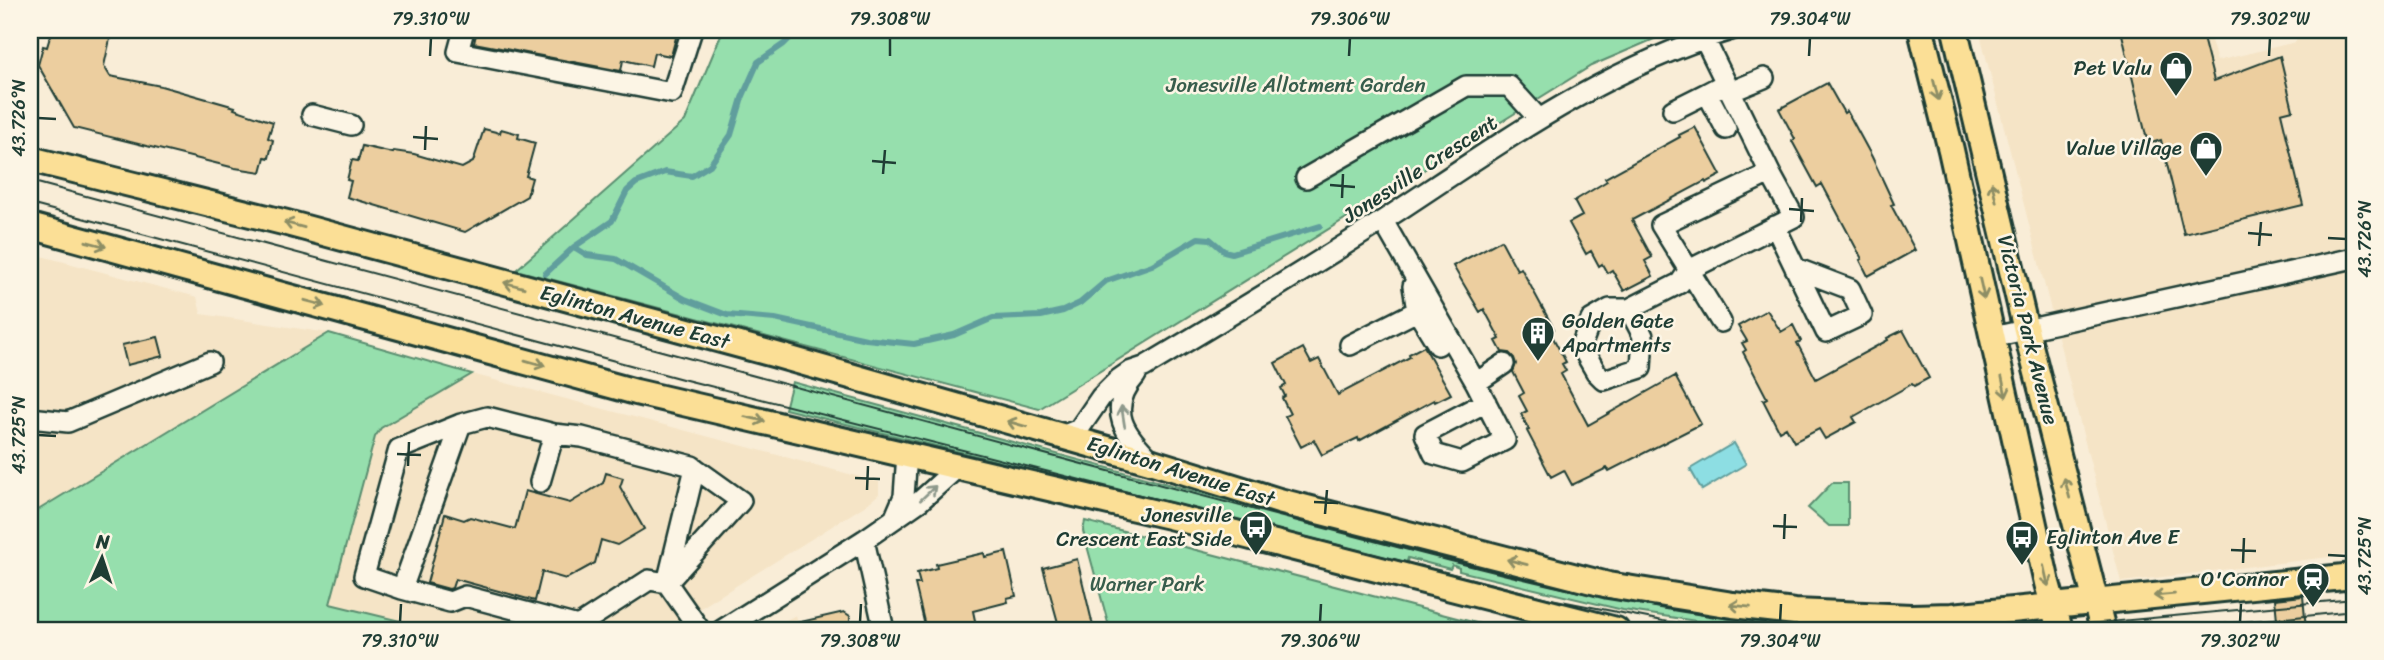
<svg xmlns="http://www.w3.org/2000/svg" width="2384" height="660" font-family="Sriracha,sans-serif">
	<rect width="100%" height="100%" fill="#f9edd7"/>
	<filter id="ink" filterUnits="userSpaceOnUse"><feTurbulence type="fractalNoise" baseFrequency=".0143" numOctaves="2"/><feDisplacementMap in="SourceGraphic" scale="14" xChannelSelector="R" yChannelSelector="G"/><feConvolveMatrix kernelMatrix="1 2 1 2 8 2 1 2 1" color-interpolation-filters="sRGB"/></filter>
	<g filter="url(#ink)">
		<path fill="#f5e4c6" d="M1979 30H2208L2217 61 2296 42 2297 34 2314 30H2354V554L2121 582Z
			M30 253 197 297 201 314 329 333 30 515Z
			M472 374 879 482V494L866 505 665 630H437L330 605 375 438 381 428Z
			M796 615 800 630H767Z"/>
		<path fill="#96dfad" stroke="#5a8e70" stroke-width="2" d="M723 30H1675L1591 66 1039 409 516 270 685 121Z
			M329 333 472 374 381 428 375 437 330 604 437 630H30V515Z
			M792 382C960 428 1128 474 1296 519 1409 549 1524 581 1639 603 1743 623 1850 630 1955 630H1756L1623 610 1459 571V568L1452 565 1450 569 1408 558 1406 564 1171 504 785 409Z
			M1832 483H1848V526H1829L1808 508Z
			M1085 521 1503 630H1110L1083 531Z"/>
		<path fill="#8ddee3" stroke="#619e9d" stroke-width="2" d="M1734 443 1746 464 1702 490 1690 469Z"/>
		<g fill="none" stroke-linecap="round" stroke-linejoin="round">
			<path stroke="#619e9d" stroke-width="6" d="M574 247 587 255 616 259 685 299 727 315 775 319 866 339 914 344 954 335 993 318 1041 316 1063 311 1080 303 1106 281 1152 265 1198 238 1210 239 1224 251 1232 253 1320 226
				M545 274 574 247 612 221 627 191 636 183 665 172 692 176 710 165 731 135 742 98 758 62 784 44 798 30"/>
		</g>
		<path fill="#ecce9f" stroke="#1f3d34" stroke-width="2" d="M52 30H112L104 66 110 76 161 86 235 107 234 109 273 122 268 138 273 140 269 158 265 157 261 172 235 168 74 128 38 65 43 46 47 47Z
			M477 30H678L671 56 654 53 651 66 623 60 621 71 474 43Z
			M2121 30H2201L2214 81 2280 56 2293 110 2281 113 2303 205 2184 234 2161 140 2148 144Z
			M1827 83 1844 113 1847 111 1872 157 1894 204 1891 205 1915 250 1868 276 1860 260 1862 259 1822 184 1817 187 1792 141 1795 139 1779 109Z
			M1695 127 1721 175 1706 183 1705 181 1632 220 1652 257 1645 261 1653 276 1624 291 1612 270 1607 273 1602 264 1599 266 1591 251 1586 254 1569 223 1582 216 1574 201 1607 181 1605 178 1680 137 1679 135Z
			M484 129 500 133 501 129 519 134 518 138 535 143 526 176 532 178 527 196 465 232 347 197 351 181 347 180 352 160 358 161 362 146 393 153 394 151 414 154 462 168 473 162Z
			M1501 240 1517 270 1521 268 1554 329 1550 332 1566 362 1562 364 1566 371 1561 374 1588 425 1675 376 1701 424 1609 471 1607 468 1572 485 1564 470 1551 477 1527 431 1529 430 1521 414 1527 411 1519 396 1524 393 1513 372 1516 364 1514 358 1509 353 1502 352 1496 341 1500 339 1484 309 1480 312 1453 266Z
			M1767 310 1781 332 1793 325 1801 341 1797 343 1816 379 1888 340 1887 338 1903 330 1929 378 1914 386 1912 384 1853 417 1856 422 1825 439 1819 429 1794 442 1786 427 1779 431 1763 400 1767 398 1743 352 1746 350 1742 343 1747 341 1738 326Z
			M158 337 163 356 127 365 122 345Z
			M1424 346 1451 394 1435 402 1434 400 1359 441 1358 438 1322 455 1314 440 1301 447 1285 416 1290 414 1282 398 1285 396 1281 388 1286 385 1275 363 1303 348 1311 363 1319 359 1338 395 1410 357 1409 354Z
			M606 473 623 478 620 487 644 529 617 545 601 540 595 563 566 579 542 572 535 601 455 579 452 588 449 589 427 583 445 514 464 520 470 517 515 529 525 491 570 503 603 483Z
			M1006 552 1016 596 1007 598 1008 602 973 611 977 630H926L915 584H920L917 573 937 568 936 564 984 553 985 557Z
			M1077 559 1094 630H1060L1043 568Z
			M2303 596 2306 629 2278 630 2275 599Z
			M844 612 850 616V630H793L792 624Z"/>
		<g fill="none" stroke-linecap="round" stroke-linejoin="round">
			<defs>
				<path id="minor" d="M464 30 458 52 672 93 692 30
					M1704 38 1770 173 1661 225 1721 322
					M1726 83 1707 93 1726 129
					M1730 92 1764 78
					M1673 110 1707 93
					M312 115 351 125
					M1306 178 1466 86H1509L1539 119
					M1383 221 1476 383 1505 440 1462 462 1434 454 1425 434 1486 402
					M1775 226 1826 332 1862 315 1850 289 1795 268
					M1629 309 1643 336 1641 368 1604 380 1596 372 1581 346 1591 320 1610 309H1629L1680 283 1689 270 1794 217 1770 173
					M1417 311 1438 345
					M1993 337 2354 258
					M1350 345 1417 311 1413 286
					M1136 375C1105 410 1125 435 1153 462
					M1476 383 1504 364
					M30 418 68 422 210 362
					M1062 436 1079 429 1101 397 1119 379 1129 372 1144 367C1228 317 1311 267 1393 214 1501 143 1606 67 1731 30
					M540 482 554 434
					M895 517 904 496 907 454
					M864 540 884 630
					M668 579 695 468
					M667 583 741 501 692 466 582 437 554 434 487 417 461 424 402 589 450 602 465 596 578 626 649 580 667 583 700 630
					M402 589 364 576 399 449 461 424
					M722 630 864 540 920 501 959 466"/>
				<path id="major" d="M1921 30 1951 150 2047 583 2060 630
					M1955 30 2026 330 2103 630
					M30 159 287 223 773 354 1153 462 1279 501 1608 585 1733 605 1795 612 1911 617 1952 616 2354 576
					M30 226 636 392 1169 516 1616 630"/>
			</defs>
			<use href="#minor" stroke="#1f3d34" stroke-width="24"/>
			<use href="#major" stroke="#1f3d34" stroke-width="30"/>
			<use href="#minor" stroke="#fcf5e5" stroke-width="19"/>
			<use href="#major" stroke="#fbdf96" stroke-width="24"/>
			<path stroke="#1f3d34" stroke-width="2" d="M30 181C380 276 731 369 1082 464 1195 494 1307 524 1420 553 1565 591 1708 625 1858 630
				M30 204 686 380 1551 599 1663 621 1725 630
				M2023 630 2354 599
				M2165 630 2354 611"/>
		</g>
		<defs><path id="oneway-shaft" d="M-6 0H5M1.5-3L5.5 0L1.5 3" fill="none" stroke-width="1.6" stroke-linecap="round" stroke-linejoin="round" transform="scale(1.75)"/></defs>
		<g stroke="#8d8e65">
			<use href="#oneway-shaft" transform="translate(1936 90) rotate(76)"/>
			<use href="#oneway-shaft" transform="translate(1994 192) rotate(-103)"/>
			<use href="#oneway-shaft" transform="translate(294 225) rotate(-165)"/>
			<use href="#oneway-shaft" transform="translate(96 244) rotate(15)"/>
			<use href="#oneway-shaft" transform="translate(514 285) rotate(-165)"/>
			<use href="#oneway-shaft" transform="translate(1982 289) rotate(77)"/>
			<use href="#oneway-shaft" transform="translate(315 303) rotate(15)"/>
			<use href="#oneway-shaft" transform="translate(535 363) rotate(16)"/>
			<use href="#oneway-shaft" transform="translate(2004 387) rotate(78)"/>
			<use href="#oneway-shaft" transform="translate(755 419) rotate(13)"/>
			<use href="#oneway-shaft" transform="translate(1017 424) rotate(-164)"/>
			<use href="#oneway-shaft" transform="translate(2067 488) rotate(-105)"/>
			<use href="#oneway-shaft" transform="translate(1517 562) rotate(-166)"/>
			<use href="#oneway-shaft" transform="translate(2046 576) rotate(77)"/>
			<use href="#oneway-shaft" transform="translate(2164 595) rotate(175)"/>
			<use href="#oneway-shaft" transform="translate(1740 606) rotate(-174)"/>
		</g>
		<g stroke="#8e998c">
			<use href="#oneway-shaft" transform="translate(1123 416) rotate(-99)"/>
			<use href="#oneway-shaft" transform="translate(928 493) rotate(-43)"/>
		</g>
	</g>
	<path fill="none" stroke="#1f3d34" stroke-width="2.5" d="M430 56 431 38M890 56V38M1349 56 1350 38M1809 56 1810 38M2269 56 2270 38M38 118 56 119M413 137 438 139M425 150 426 126M872 161 896 163M883 174 885 150M1330 185 1355 187M1342 198 1343 174M1789 209 1814 211M1801 222 1802 198M2248 233 2272 235M2328 238 2346 239M2259 246 2261 222M38 435 56 436M397 454 421 455M408 466 409 442M855 478 880 479M867 490 868 466M1314 502 1338 503M1325 514 1327 490M1773 526 1797 527M1784 539 1785 514M2231 550 2256 551M2328 555 2346 556M2243 563 2244 538M400 622 401 604M860 622 861 604M1320 622 1321 604M1780 622 1781 604M2240 622 2241 604"/>
	<defs>
		<symbol id="shop-pin" viewBox="-11 -11 22 30"><path d="M0 17L-7.5 6A9.5 9.5 0 1 1 7.5 6Z" fill="#1f3d34" stroke="#fcf5e5"/><path d="M-5-2.5h2.3a2.7 3.5 0 0 1 5.4 0H5L5.5 6h-11ZM-1.5-2.5h3a1.5 2.3 0 0 0-3 0Z" fill="#fff"/></symbol>
		<symbol id="building-pin" viewBox="-11 -11 22 30"><path d="M0 17L-7.5 6A9.5 9.5 0 1 1 7.5 6Z" fill="#1f3d34" stroke="#fcf5e5"/><path d="M-4-6H4V6H1V3H-1V6H-4ZM-2.5-4.3h1.7v1.8h-1.7ZM.8-4.3h1.7v1.8H.8ZM-2.5-1h1.7V.8h-1.7ZM.8-1h1.7V.8H.8Z" fill="#fff"/></symbol>
		<symbol id="bus-pin" viewBox="-11 -11 22 30"><path d="M0 17L-7.5 6A9.5 9.5 0 1 1 7.5 6Z" fill="#1f3d34" stroke="#fcf5e5"/><path d="M-5-6H5V4H4V6H2V4H-2V6H-4V4H-5ZM-3.5-4V0h7V-4ZM-3.5 1.2v1.5H-2V1.2ZM2 1.2v1.5H3.5V1.2Z" fill="#fff"/></symbol>
		<symbol id="station-pin" viewBox="-11 -11 22 30"><path d="M0 17L-7.5 6A9.5 9.5 0 1 1 7.5 6Z" fill="#1f3d34" stroke="#fcf5e5"/><path d="M-3-6H3Q5-6 5-4V2Q5 4 3 4L4.5 6H3L1.5 4h-3L-3 6H-4.5L-3 4Q-5 4-5 2V-4Q-5-6-3-6ZM-3.5-4v3h7v-3ZM-3.5 1v1.5H-2V1ZM2 1v1.5H3.5V1Z" fill="#fff"/></symbol>
	</defs>
	<g fill-rule="evenodd">
		<use href="#shop-pin" x="2157" y="49" width="38" height="52"/>
		<use href="#shop-pin" x="2187" y="129" width="38" height="52"/>
		<use href="#building-pin" x="1519" y="314" width="38" height="52"/>
		<use href="#bus-pin" x="1237" y="508" width="38" height="52"/>
		<use href="#bus-pin" x="2003" y="518" width="38" height="52"/>
		<use href="#station-pin" x="2294" y="560" width="38" height="52"/>
	</g>
	<g text-anchor="middle" stroke-width="5" stroke-linejoin="round" paint-order="stroke">
		<g font-size="21" fill="#1f3d34" stroke="#fcf5e5" text-anchor="end">
			<text x="2152" y="75">Pet Valu</text>
			<text x="2182" y="155">Value Village</text>
			<text x="1562" y="328" text-anchor="start">Golden Gate<tspan x="1562" dy="24">Apartments</tspan></text>
			<text x="1232" y="522">Jonesville<tspan x="1232" dy="24">Crescent East Side</tspan></text>
			<text x="2046" y="544" text-anchor="start">Eglinton Ave E</text>
			<text x="2288" y="586">O'Connor</text>
		</g>
		<g font-size="21" fill="#375d4c" stroke="#fcf5e5">
			<text x="1296" y="92">Jonesville Allotment Garden</text>
			<text x="1147" y="591">Warner Park</text>
		</g>
		<g font-size="21" fill="#1f3d34" stroke="#fcf5e5">
			<text transform="translate(1420 169) rotate(-33)" y="7">Jonesville Crescent</text>
			<text transform="translate(635 317) rotate(15)" y="7">Eglinton Avenue East</text>
			<text transform="translate(2028 330) rotate(76)" y="7">Victoria Park Avenue</text>
			<text transform="translate(1181 471) rotate(17)" y="7">Eglinton Avenue East</text>
		</g>
	</g>
	<rect width="2384" height="660" fill="none" stroke="#fcf5e5" stroke-width="77"/>
	<g transform="translate(102 558) rotate(3)" stroke="#fcf5e5" stroke-width="5" paint-order="stroke">
	<path d="M0-5L12 26L0 18L-12 26Z" fill="#1f3d34"/>
	<text y="-10" font-size="19" font-weight="bold" text-anchor="middle" fill="#1f3d34">N</text>
	</g>
	<rect x="38" y="38" width="2308" height="584" fill="none" stroke="#1f3d34" stroke-width="2.5"/>
	<g font-size="18" text-anchor="middle" fill="#1f3d34">
		<text x="431" y="25">79.310°W</text>
		<text x="890" y="25">79.308°W</text>
		<text x="1350" y="25">79.306°W</text>
		<text x="1810" y="25">79.304°W</text>
		<text x="2270" y="25">79.302°W</text>
		<text transform="translate(19 118) rotate(-90)" y="6">43.726°N</text>
		<text transform="translate(2365 239) rotate(-90)" y="6">43.726°N</text>
		<text transform="translate(19 435) rotate(-90)" y="6">43.725°N</text>
		<text transform="translate(2365 556) rotate(-90)" y="6">43.725°N</text>
		<text x="400" y="647">79.310°W</text>
		<text x="860" y="647">79.308°W</text>
		<text x="1320" y="647">79.306°W</text>
		<text x="1780" y="647">79.304°W</text>
		<text x="2240" y="647">79.302°W</text>
	</g>
</svg>
